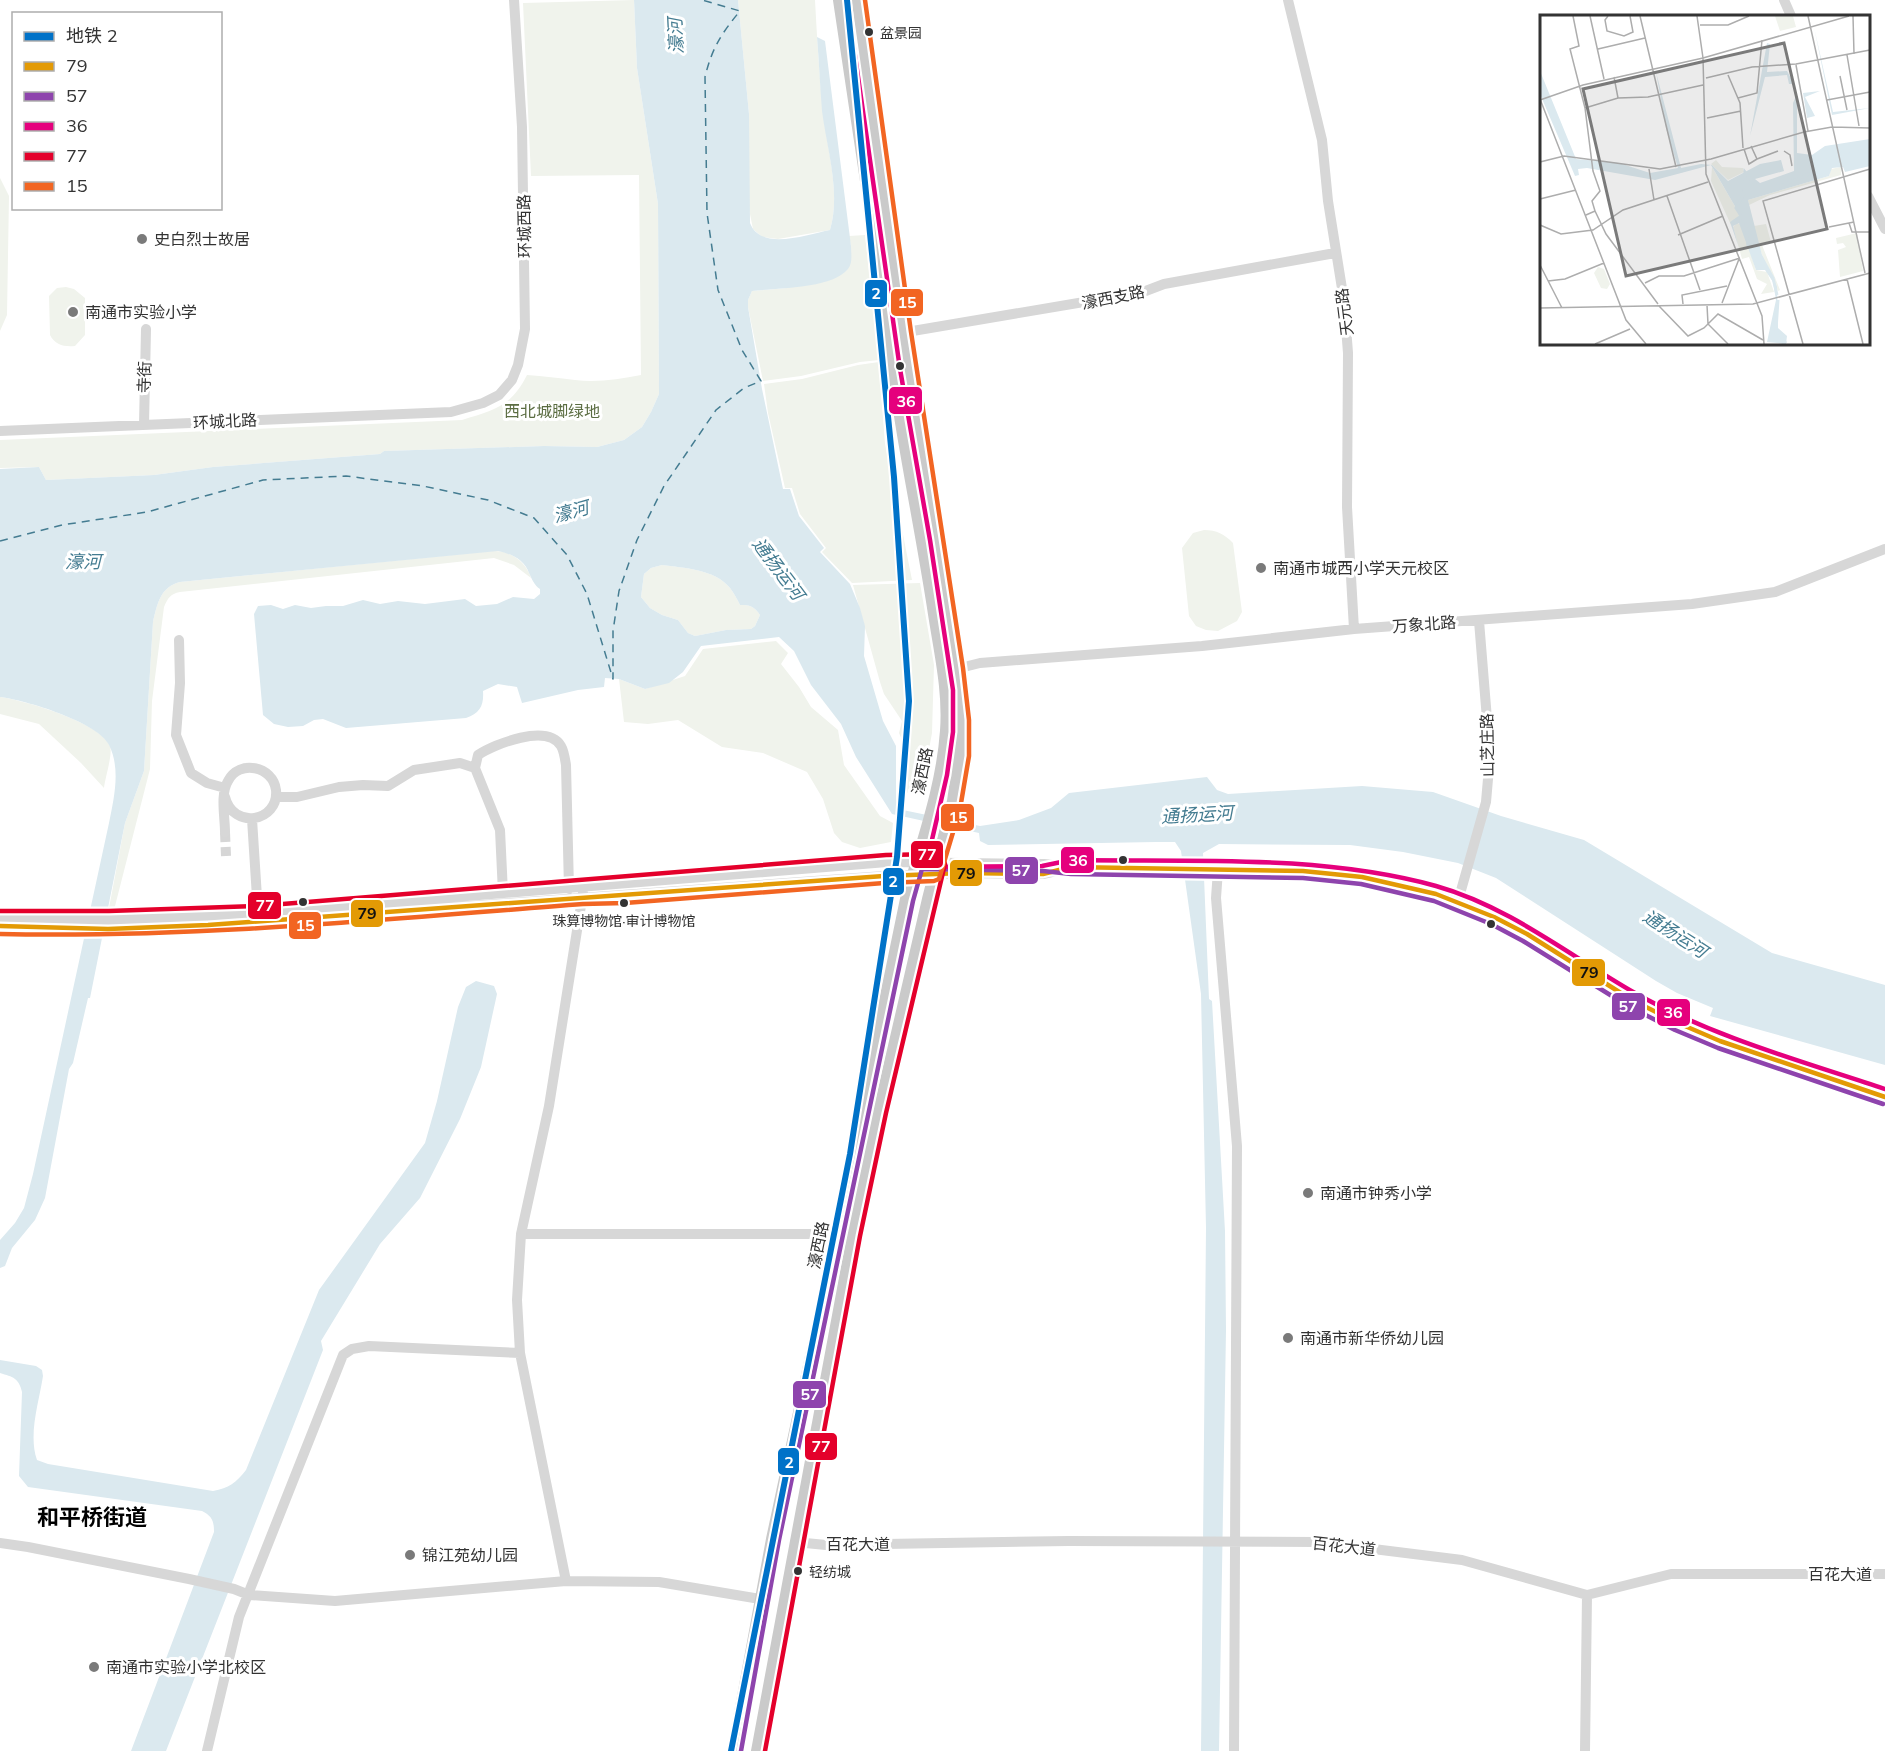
<svg xmlns="http://www.w3.org/2000/svg" width="1885" height="1751" font-family="Mulish,'Noto Sans SC',sans-serif">
	<rect width="100%" height="100%" fill="#fff"/>
	<path fill="#f0f3ec" d="M634 0 637 68 658 204 659 394 651 412 642 427 624 440 597 447 544 446 384 451 380 454 213 467 154 475 46 480 39 467 0 468V440L462 420C494 410 511 407 527 375 544 376 558 378 575 380 597 383 619 379 641 375L639 175 531 176 523 3Z
		M738 0H815C817 37 819 74 823 111 827 150 841 192 830 230L778 239 762 237 753 229 749 209V114Z
		M0 178 9 196 7 315 0 331Z
		M865 235 879 360 860 362 801 376 763 381 748 307V300L752 291 787 288 851 246 849 236Z
		M66 287 74 289 85 298V335L75 346C64 347 55 345 50 335L49 296 57 288Z
		M879 362 885 444 912 580 852 583 822 552 826 548 800 514 792 488H785L768 413 764 384 802 379 858 365Z
		M1204 530C1217 530 1224 534 1233 543L1242 612 1237 621 1218 631 1206 630 1196 626 1189 616 1182 548 1193 533Z
		M492 551C510 550 526 561 531 578L514 565 494 558 180 592C170 594 168 598 164 607L152 701 150 769 114 910 109 908 125 823 144 771 153 622C157 605 160 587 180 582Z
		M662 565C683 568 715 569 730 588 734 593 737 599 740 605 750 605 754 606 760 615L755 626 751 629 726 630 695 636 688 633 678 620 662 615 650 608 641 597 644 574 651 568Z
		M920 583 934 665 932 733 921 793 898 792 903 742 899 733 902 721 884 694 880 682 853 585Z
		M776 641 788 653 781 664 799 687 811 707 838 730 844 765 880 816 893 823 891 842 860 848 842 842 834 833 823 799 807 772 763 753 722 747 678 720 648 724 624 722 619 679 645 689 685 676 703 649Z
		M0 697C23 700 102 723 110 746 113 754 105 778 104 788L81 763 39 724 0 714Z"/>
	<path fill="#dbe9ef" fill-rule="evenodd" d="M634 0H738L749 114 750 223C761 252 808 234 830 230 841 192 827 150 822 111 820 86 819 62 817 37L825 41 851 246C851 253 853 263 848 269 832 289 776 288 752 291L748 300V307L762 389 783 489H790L799 516 824 548 820 552 850 584 860 608 865 626 864 656 883 721 896 746V799L898 809 980 826 1019 820 1051 808 1069 793 1207 777 1217 790 1228 794 1362 786 1433 792 1501 816 1584 840 1772 953 1885 985V1065L1710 1016 1713 1008 1677 993 1656 981 1496 878 1458 863 1403 852 1350 845 1219 844 1203 853 1209 999 1212 1001 1225 1231 1226 1330 1219 1751H1201L1206 1228 1201 994 1181 851 1175 842H1156L988 845 980 841 979 833 892 814 856 757 841 724 811 685 794 651 779 637 701 646 683 672 669 683 645 689 619 679 605 678 604 687 578 690 522 703 517 687 498 684 483 691C484 706 480 713 466 718L346 728 323 719 314 720 303 726 288 727 274 724 263 715 254 614 258 606 271 605 283 609 295 605 311 608 326 606H343L363 600 380 604 398 601 425 604 465 599 476 606 497 604 513 597 534 599 540 594V589C534 585 532 579 529 573 524 559 511 554 498 551L180 582C160 587 157 605 153 622L144 771 125 823 90 998H88L73 1063 69 1069 45 1198 35 1220 12 1248 5 1266 0 1268V1240L15 1223 24 1208 33 1174 109 823C114 798 121 769 109 745 98 722 25 700 0 697V469L39 467 46 480 154 475 213 467 380 454 384 451 544 446 597 447 624 440 642 427 651 412 659 394 658 204 637 68ZM662 565C683 568 715 569 730 588 734 593 737 599 740 605 750 605 754 606 760 615L755 626 751 629 726 630 695 636 688 633 678 620 662 615 650 608 641 597 644 574 651 568Z
		M476 981 494 986 497 994 481 1067 460 1119 420 1198 380 1244 321 1341 323 1350 166 1751H131L214 1532C214 1521 212 1516 202 1511L28 1487 19 1476 22 1392C19 1378 13 1377 0 1373V1360L36 1366 42 1370 43 1376C39 1402 28 1435 37 1460L48 1464 213 1491C229 1488 236 1483 246 1470L319 1290 425 1143 437 1101 458 1007 466 987Z"/>
	<g fill="none" stroke-linecap="round" stroke-linejoin="round">
		<path stroke="#447c91" stroke-width="1.5" stroke-dasharray="8 6" stroke-linecap="butt" d="M0 541 62 525 147 512 263 480 346 476 423 486 488 500 534 518 567 555 587 594 613 679V631L619 591 637 540 664 486 716 410 744 388 761 381 742 350 718 290 707 213 705 77C712 48 721 34 740 11L702 0"/>
		<path stroke="#d6d6d6" stroke-width="10" stroke-dasharray="10 5" stroke-linecap="butt" d="M225 832 226 856"/>
		<path stroke="#d7d7d7" stroke-width="10" d="M1288 0 1322 140 1328 201 1344 301 1348 353 1347 507 1354 629
			M1784 0 1791 16
			M1868 196 1885 229
			M889 335 1143 292 1164 284 1335 253
			M144 425 146 329
			M0 431 451 412 483 403 499 395 512 380 518 365 525 329 522 127 514 0
			M179 640 180 683 176 735 191 773 207 783 225 788
			M956 669 980 663 1202 646 1354 629 1692 604 1775 592 1885 549
			M475 768 478 755C495 744 547 723 561 746 564 751 565 759 566 765L569 889
			M276 797H297L339 787 363 785 388 786 414 770 460 763 475 768 500 830 503 893
			M252 819 258 913
			M225 832C225 817 220 794 228 781 239 759 273 766 276 790 279 822 233 830 225 797
			M1218 870 1216 898 1237 1146 1234 1751
			M1458 901 1486 802 1490 756 1479 621
			M0 918 109 919 258 913 887 862 1044 864 1071 867 1122 869 1303 871 1362 877 1436 894 1458 901 1527 934 1632 1000 1678 1023 1720 1041 1885 1097
			M0 926 108 929 208 925 884 876 962 873 1043 874 1065 869
			M521 1234H837
			M795 1542 826 1545 1069 1541 1317 1542 1462 1560 1587 1595 1671 1574H1885
			M0 1543 28 1547 189 1579 234 1589 249 1595 335 1601 566 1581 659 1582 760 1599
			M566 1581 520 1353 517 1300 521 1234 549 1106 583 893
			M207 1751 239 1617 343 1355 352 1349 369 1346 520 1353
			M1585 1751 1587 1595"/>
		<path stroke="#cacaca" stroke-width="12" d="M733 1751 772 1539 828 1277 906 899C921 844 942 789 946 731 949 692 940 653 934 614 920 521 899 429 889 335L839 0
			M757 1751 853 1235 879 1111 928 899 953 801 962 739 956 669 904 333 857 0"/>
		<defs>
			<path id="bus-1" d="M0 926 108 929 208 925 884 876 962 873 1043 874 1071 867 1303 871 1362 877 1436 894 1494 917 1527 934 1632 1000 1678 1023 1720 1041 1885 1097"/>
			<path id="bus-2" d="M741 1751 779 1540 913 901 922 869 1043 871 1071 874 1303 878 1361 884 1434 901 1491 924 1523 941 1628 1006 1675 1030 1718 1048 1883 1104"/>
			<path id="bus-3" d="M847 0 900 369 930 540 953 690V732L947 775 931 844 922 867 1042 866 1071 860C1192 862 1319 854 1436 886 1510 907 1570 956 1635 993 1713 1037 1801 1061 1885 1089"/>
			<path id="bus-4" d="M0 911H109L258 906 886 855 938 854 943 857 945 864 886 1113 860 1236 765 1751"/>
			<path id="bus-5" d="M0 934C195 938 389 919 583 904L625 903 884 883 934 881 939 879 960 809 969 756V720L963 668 911 332 865 0"/>
		</defs>
		<use href="#bus-1" stroke="#fff" stroke-width="9"/>
		<use href="#bus-2" stroke="#fff" stroke-width="9"/>
		<use href="#bus-3" stroke="#fff" stroke-width="9"/>
		<use href="#bus-4" stroke="#fff" stroke-width="9"/>
		<use href="#bus-5" stroke="#fff" stroke-width="9"/>
		<use href="#bus-1" stroke="#e39a05" stroke-width="4.5"/>
		<use href="#bus-2" stroke="#8e44ad" stroke-width="4.5"/>
		<use href="#bus-3" stroke="#e5007d" stroke-width="4.5"/>
		<use href="#bus-4" stroke="#e4002b" stroke-width="4.5"/>
		<use href="#bus-5" stroke="#f26522" stroke-width="4.5"/>
		<defs>
			<path id="metro-1" d="M731 1751 850 1154 897 857 909 701 894 477 847 0"/>
		</defs>
		<use href="#metro-1" stroke="#fff" stroke-width="10"/>
		<use href="#metro-1" stroke="#0072c8" stroke-width="6"/>
	</g>
	<g fill="#333" stroke="#fff" stroke-width="2">
		<circle cx="869" cy="32" r="5"/>
		<circle cx="900" cy="366" r="5"/>
		<circle cx="1123" cy="860" r="5"/>
		<circle cx="303" cy="902" r="5"/>
		<circle cx="624" cy="903" r="5"/>
		<circle cx="1491" cy="924" r="5"/>
		<circle cx="798" cy="1571" r="5"/>
	</g>
	<g fill="#7a7a7a" stroke="#fff" stroke-width="2">
		<circle cx="142" cy="239" r="6"/>
		<circle cx="73" cy="312" r="6"/>
		<circle cx="1261" cy="568" r="6"/>
		<circle cx="1308" cy="1193" r="6"/>
		<circle cx="1288" cy="1338" r="6"/>
		<circle cx="410" cy="1555" r="6"/>
		<circle cx="94" cy="1667" r="6"/>
	</g>
	<g text-anchor="middle" stroke-width="6" stroke-linejoin="round" paint-order="stroke">
		<g font-size="14" fill="#333" stroke="#fff" text-anchor="start">
			<text x="880" y="38">盆景园</text>
			<text x="624" y="926" text-anchor="middle">珠算博物馆·审计博物馆</text>
			<text x="809" y="1577">轻纺城</text>
		</g>
		<g font-size="16" fill="#333" stroke="#fff">
			<text transform="translate(524 226) rotate(-91)" y="6">环城西路</text>
			<text transform="translate(1113 297) rotate(-11)" y="6">濠西支路</text>
			<text transform="translate(1344 312) rotate(-97)" y="6">天元路</text>
			<text transform="translate(144 377) rotate(-88)" y="6">寺街</text>
			<text transform="translate(225 421) rotate(-3)" y="6">环城北路</text>
			<text transform="translate(1424 624) rotate(-4)" y="6">万象北路</text>
			<text transform="translate(1487 745) rotate(-91)" y="6">山芝庄路</text>
			<text transform="translate(922 771) rotate(-79)" y="6">濠西路</text>
			<text transform="translate(818 1245) rotate(-79)" y="6">濠西路</text>
			<text x="858" y="1550">百花大道</text>
			<text transform="translate(1344 1546) rotate(6)" y="6">百花大道</text>
			<text x="1840" y="1580">百花大道</text>
		</g>
		<g font-size="16" fill="#333" stroke="#fff" text-anchor="start">
			<text x="154" y="245">史白烈士故居</text>
			<text x="85" y="318">南通市实验小学</text>
			<text x="1273" y="574">南通市城西小学天元校区</text>
			<text x="1320" y="1199">南通市钟秀小学</text>
			<text x="1300" y="1344">南通市新华侨幼儿园</text>
			<text x="422" y="1561">锦江苑幼儿园</text>
			<text x="106" y="1673">南通市实验小学北校区</text>
		</g>
		<g font-size="16" fill="#5b6d42" stroke="#fff">
			<text x="552" y="417">西北城脚绿地</text>
		</g>
		<g font-size="18" font-style="italic" fill="#447c91" stroke="#fff">
			<text transform="translate(676 36) rotate(-93)" y="6">濠河</text>
			<text transform="translate(571 512) rotate(-15)" y="6">濠河</text>
			<text x="83" y="568">濠河</text>
			<text transform="translate(778 569) rotate(53)" y="6">通扬运河</text>
			<text transform="translate(1197 815) rotate(-3)" y="6">通扬运河</text>
			<text transform="translate(1675 934) rotate(33)" y="6">通扬运河</text>
		</g>
		<g font-size="22" font-weight="bold" fill="#000" stroke="#fff">
			<text x="92" y="1525">和平桥街道</text>
		</g>
	</g>
	<g transform="translate(1540 15)">
		<rect width="330" height="330" fill="#fff"/>
		<path d="M235 1H253L256 12 240 16ZM176 145 182 152 203 153 204 157 188 165 171 149ZM172 152 200 200 191 210 171 166ZM301 152V160L230 180 209 190 214 211 226 209 231 227 222 230 240 275 238 276 224 246 212 209 208 185 289 161 291 154ZM197 208 201 209 216 255 227 257 234 277 221 279 227 269 217 264 209 242 202 244 193 212ZM317 218 323 256 300 262 298 235 306 232 303 228 297 229 296 223ZM58 252 64 254 70 269 67 274 61 273 54 258Z" fill="#f0f3ec"/>
		<path d="M274 12 293 97 330 93 292 100ZM227 28 230 29 227 57 247 56 254 69H249L247 60 225 62 210 121ZM0 56 36 144 79 148 110 158 138 153 126 113 116 57 141 153 161 149 172 150 188 166 220 149 241 145 244 156 215 164 220 168 254 156 253 88 257 79V138L272 140 285 131 330 124V151L305 157 303 152 292 153 289 161 208 185 222 240 237 272 238 313 247 321 246 329 227 327 236 285 233 267 225 255H216L199 208 193 211 198 230 190 207 200 200 171 150 115 165 47 153 38 154 39 160 35 161 0 79ZM280 76 265 82 275 101 267 103 263 78Z" fill="#dbe9ef"/>
		<path fill="none" stroke="#dbe9ef" stroke-width="3" d="M300 139 330 130M237 280 233 263 218 236 208 231 206 209 196 193 204 179 205 157 217 172H238L274 157 284 146 296 141M238 285 236 315 245 327 242 329"/>
		<path fill="none" stroke="#adadad" stroke-width="1.5" d="M33 1 39 31 30 34 45 93 53 156 60 176 52 186 55 196M50 1 64 64M68 1 65 5 67 16 84 21 93 17 90 1M100 1 136 152M157 1 163 43 166 159 222 301 224 329M268 1 325 258M313 1 314 39M160 10H188L209 1M58 34 105 23M307 40 319 111M256 50 268 116M188 60 200 88 203 133M300 61 307 95M74 62 78 83M166 63 212 52 256 49 330 35M198 83 217 78 222 25M0 84 86 305 106 329M0 85 43 70 163 43 309 1M287 85 330 77M45 93 78 83 108 82 163 70M167 103 201 96M211 131 217 144 238 136M204 134 209 149 217 144M244 136 250 140 252 151M0 147 24 141 120 154 171 144 264 117 292 112 330 113M109 154 114 185M127 181 160 275M0 184 36 175M46 200 55 196 66 219 118 289M309 208 312 217H330M0 210 21 219 53 215 83 195 168 167M289 212 314 207M138 220 183 201M0 250 22 293M307 264 323 329M8 266 25 264 64 248M105 268 119 261H144L200 243M182 288 199 244M143 289 142 280 187 271M167 290 168 309 188 329M119 291 148 321 164 313 178 299 223 325M0 293 213 289 330 258M55 329 90 314M263 329 223 186 330 154"/>
		<path fill="#7a7a7a" fill-opacity="0.15" stroke="#7a7a7a" stroke-width="3" d="M244 28 287 214 86 261 43 74Z"/>
		<rect width="330" height="330" fill="none" stroke="#333" stroke-width="3"/>
	</g>
	<g stroke="#fff" stroke-width="2">
		<rect x="864" y="279" width="24" height="29" rx="6" fill="#0072c8"/>
		<rect x="890" y="288" width="34" height="29" rx="6" fill="#f26522"/>
		<rect x="888" y="386" width="35" height="29" rx="6" fill="#e5007d"/>
		<rect x="940" y="803" width="35" height="29" rx="6" fill="#f26522"/>
		<rect x="910" y="840" width="34" height="29" rx="6" fill="#e4002b"/>
		<rect x="1060" y="846" width="35" height="28" rx="6" fill="#e5007d"/>
		<rect x="1004" y="856" width="35" height="29" rx="6" fill="#8e44ad"/>
		<rect x="949" y="859" width="34" height="28" rx="6" fill="#e39a05"/>
		<rect x="882" y="867" width="23" height="29" rx="6" fill="#0072c8"/>
		<rect x="247" y="891" width="35" height="29" rx="6" fill="#e4002b"/>
		<rect x="350" y="899" width="34" height="29" rx="6" fill="#e39a05"/>
		<rect x="288" y="911" width="34" height="29" rx="6" fill="#f26522"/>
		<rect x="1571" y="958" width="35" height="29" rx="6" fill="#e39a05"/>
		<rect x="1611" y="992" width="35" height="29" rx="6" fill="#8e44ad"/>
		<rect x="1656" y="998" width="35" height="29" rx="6" fill="#e5007d"/>
		<rect x="792" y="1380" width="35" height="29" rx="6" fill="#8e44ad"/>
		<rect x="804" y="1432" width="34" height="29" rx="6" fill="#e4002b"/>
		<rect x="777" y="1447" width="23" height="29" rx="6" fill="#0072c8"/>
	</g>
	<g font-size="16" text-anchor="middle" font-weight="bold" fill="#fff">
		<text x="876" y="299">2</text>
		<text x="907" y="308">15</text>
		<text x="906" y="407">36</text>
		<text x="958" y="823">15</text>
		<text x="927" y="860">77</text>
		<text x="1078" y="866">36</text>
		<text x="1021" y="876">57</text>
		<text x="893" y="887">2</text>
		<text x="265" y="911">77</text>
		<text x="305" y="931">15</text>
		<text x="1628" y="1012">57</text>
		<text x="1673" y="1018">36</text>
		<text x="810" y="1400">57</text>
		<text x="821" y="1452">77</text>
		<text x="789" y="1468">2</text>
	</g>
	<g font-size="16" text-anchor="middle" font-weight="bold" fill="#111">
		<text x="966" y="879">79</text>
		<text x="367" y="919">79</text>
		<text x="1589" y="978">79</text>
	</g>
	<rect x="12" y="12" width="210" height="198" fill="#ffffff" stroke="#adadad" stroke-width="1.5"/>
	<rect x="24" y="32" width="30" height="9" fill="#0072c8" stroke="#adadad" stroke-width="1.5"/>
	<text x="66" y="42" font-size="18" fill="#333333">地铁 2</text>
	<rect x="24" y="62" width="30" height="9" fill="#e39a05" stroke="#adadad" stroke-width="1.5"/>
	<text x="66" y="72" font-size="18" fill="#333333">79</text>
	<rect x="24" y="92" width="30" height="9" fill="#8e44ad" stroke="#adadad" stroke-width="1.5"/>
	<text x="66" y="102" font-size="18" fill="#333333">57</text>
	<rect x="24" y="122" width="30" height="9" fill="#e5007d" stroke="#adadad" stroke-width="1.5"/>
	<text x="66" y="132" font-size="18" fill="#333333">36</text>
	<rect x="24" y="152" width="30" height="9" fill="#e4002b" stroke="#adadad" stroke-width="1.5"/>
	<text x="66" y="162" font-size="18" fill="#333333">77</text>
	<rect x="24" y="182" width="30" height="9" fill="#f26522" stroke="#adadad" stroke-width="1.5"/>
	<text x="66" y="192" font-size="18" fill="#333333">15</text>
</svg>
